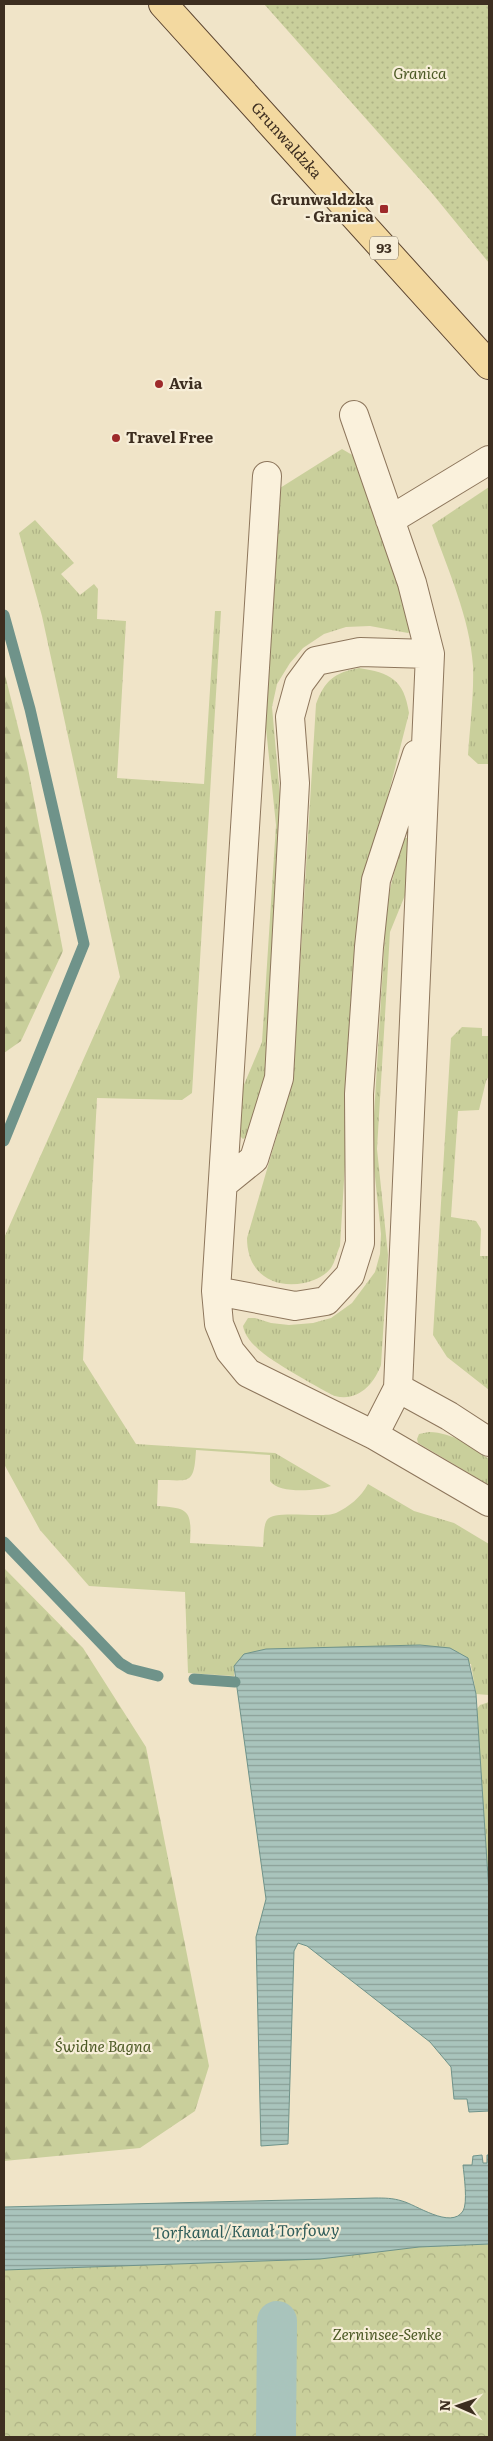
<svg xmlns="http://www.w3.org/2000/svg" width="493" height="2441" font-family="Literata,serif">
	<defs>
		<pattern id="grass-tufts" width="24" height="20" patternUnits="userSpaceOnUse" patternTransform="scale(1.25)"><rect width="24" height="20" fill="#c9cf9b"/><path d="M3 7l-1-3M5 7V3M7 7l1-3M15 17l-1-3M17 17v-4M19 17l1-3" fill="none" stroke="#aeb285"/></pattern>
		<pattern id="forest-firs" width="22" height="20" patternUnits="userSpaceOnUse" patternTransform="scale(1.25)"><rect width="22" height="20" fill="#c9cf9b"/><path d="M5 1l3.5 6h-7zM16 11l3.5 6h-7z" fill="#aeb285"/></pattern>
		<pattern id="park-crowns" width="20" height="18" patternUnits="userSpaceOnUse" patternTransform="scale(1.25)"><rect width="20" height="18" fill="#c9cf9b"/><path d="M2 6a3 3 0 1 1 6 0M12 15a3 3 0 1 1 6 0" fill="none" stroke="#aeb285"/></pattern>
		<pattern id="garden-dots" width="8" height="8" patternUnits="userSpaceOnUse" patternTransform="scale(1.25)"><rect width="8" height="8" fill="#c9cf9b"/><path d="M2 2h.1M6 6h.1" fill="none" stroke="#aeb285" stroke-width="1.8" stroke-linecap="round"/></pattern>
		<pattern id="water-rules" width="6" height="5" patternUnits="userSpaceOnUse" patternTransform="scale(1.25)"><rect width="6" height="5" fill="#a9c4bc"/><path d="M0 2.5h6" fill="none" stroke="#8ba098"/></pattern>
	</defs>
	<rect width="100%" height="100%" fill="#f0e4c8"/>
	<path fill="url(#grass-tufts)" d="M342 449 354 456 415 629 408 633 370 626 346 627 324 634 303 648 290 663 277 684 272 707 282 819 267 1076 249 1135 243 1139 238 1134 243 1087 262 1042 276 825 264 709 280 488Z
		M489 487V764H478L468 755C470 726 474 695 473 666 470 618 448 570 432 525Z
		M35 520 74 563 61 574 80 595 94 584 98 589 97 619 126 621 117 778 204 784 215 611H221L192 1093 182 1100 97 1098 83 1360 136 1444 275 1453 331 1486C318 1491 278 1494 270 1481V1455L196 1450C194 1486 190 1480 158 1480L157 1506C189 1508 192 1510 190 1543L263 1547C264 1539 263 1526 267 1520 274 1509 321 1519 336 1513 349 1507 361 1497 368 1484L414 1511 454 1523 489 1544V1695L476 1694 471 1664 234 1666V1676L188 1673 185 1592 89 1586 40 1530 4 1464V1238L120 977 42 616 19 533Z
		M359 668C390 673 404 679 409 713L361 902 340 1246C337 1252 335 1262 331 1268 325 1276 313 1281 304 1283 271 1289 247 1272 247 1238L293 1080 316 704C325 680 334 673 359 668Z
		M403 838H414L410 883 390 932 377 1149 388 1255 381 1365C374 1384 358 1402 335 1396 327 1393 270 1360 263 1353 254 1346 245 1337 243 1326L248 1318H255L271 1323 289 1325 313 1323 331 1318 352 1303 375 1272 380 1254 381 1234 372 1148 387 901Z
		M462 1027 482 1028V1036H489V1076L486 1081 479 1110 458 1111 451 1217 476 1221 481 1229 480 1256H489V1390L447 1357 433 1335 451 1038Z
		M429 1432C454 1433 469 1445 489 1459V1485L418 1443 417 1439 419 1434Z
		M489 1702V1892L476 1710 480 1705Z"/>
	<path fill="url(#forest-firs)" d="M4 671 27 763 63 951 21 1041 4 1053Z
		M4 1568 83 1648 146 1747 209 2066 195 2111 140 2148 4 2161Z"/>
	<path fill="url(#park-crowns)" d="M489 2231V2437H4V2243Z"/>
	<path fill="url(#garden-dots)" d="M264 4H489V263L431 192Z"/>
	<path fill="url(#water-rules)" stroke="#6f938a" d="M420 1645 450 1648 468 1658 476 1694 489 1892V2111L469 2112 467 2099H454L451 2067 430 2042 307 1946 298 1943 294 1951 288 2144 261 2146 256 1937 266 1899 234 1666 244 1654 266 1649Z
		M482 2155 483 2163H487V2155H489V2244L419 2247 320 2259 4 2270V2207L375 2198C384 2198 393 2198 402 2201 415 2204 451 2230 463 2211 468 2203 464 2175 463 2165H472L473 2156Z"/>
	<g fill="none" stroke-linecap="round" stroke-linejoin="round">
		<path stroke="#6f938a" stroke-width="11" d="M4 615 30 709 84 944 4 1141
			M4 1542 120 1663 130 1669 158 1676
			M194 1679 235 1682"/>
		<path stroke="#a9c4bc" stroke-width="40" d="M276 2437 277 2321"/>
		<defs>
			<path id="minor" d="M354 415 412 583 430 654
				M267 476 216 1291 219 1324 230 1351 248 1373 374 1435 489 1502
				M390 520 489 460
				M223 1184 254 1159 279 1078 295 783 290 717 299 684 316 661 360 652 430 654 398 1388 449 1416 489 1442
				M216 1291 295 1306 326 1301 350 1275 360 1243 359 1094 369 947 376 880 417 754
				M374 1435 398 1388"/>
			<g id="major">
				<path id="s1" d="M163 4 489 365"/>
			</g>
		</defs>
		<use href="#minor" stroke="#8d765c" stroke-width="30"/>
		<use href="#major" stroke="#5b4430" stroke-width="30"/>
		<use href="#minor" stroke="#faf1dc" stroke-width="28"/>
		<use href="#major" stroke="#f3d9a0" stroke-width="28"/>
	</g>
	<g fill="#9e2a2b" stroke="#f7eed8" stroke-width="2">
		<rect x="379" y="204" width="10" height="10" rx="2.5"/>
		<circle cx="159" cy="384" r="5"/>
		<circle cx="116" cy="438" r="5"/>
	</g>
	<g text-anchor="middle" stroke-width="4.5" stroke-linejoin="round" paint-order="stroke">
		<rect fill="#f7eed8" stroke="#756857" stroke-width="1" x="370" y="236.5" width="28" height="23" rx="4"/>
		<g font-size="14" font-weight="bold" fill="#3d2e20">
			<text x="384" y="253">93</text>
		</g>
		<g font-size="15" font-style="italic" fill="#4d5a26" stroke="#f7eed8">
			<text x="420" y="79">Granica</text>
			<text x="103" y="2052">Świdne Bagna</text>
			<text x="387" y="2340">Zerninsee-Senke</text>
		</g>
		<g font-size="15" fill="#3d2e20" stroke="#f7eed8">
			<text dy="5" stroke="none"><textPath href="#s1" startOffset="184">Grunwaldzka</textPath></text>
		</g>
		<g font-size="15" font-weight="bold" fill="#3d2e20" stroke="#f7eed8" text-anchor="start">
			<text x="374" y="205" text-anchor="end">Grunwaldzka<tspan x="374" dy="17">- Granica</tspan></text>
			<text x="169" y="389">Avia</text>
			<text x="126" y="443">Travel Free</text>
		</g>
		<g font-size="16" font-style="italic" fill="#2f5d5a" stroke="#f7eed8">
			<text transform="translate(246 2231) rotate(-1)" y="6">Torfkanal/Kanał Torfowy</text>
		</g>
	</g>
	<rect width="493" height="2441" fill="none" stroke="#3d2e20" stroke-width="10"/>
	<g transform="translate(458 2406) rotate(272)" stroke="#f7eed8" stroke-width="4" paint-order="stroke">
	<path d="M0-4L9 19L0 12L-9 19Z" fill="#3d2e20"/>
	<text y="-8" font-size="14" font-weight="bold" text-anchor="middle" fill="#3d2e20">N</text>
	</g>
</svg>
